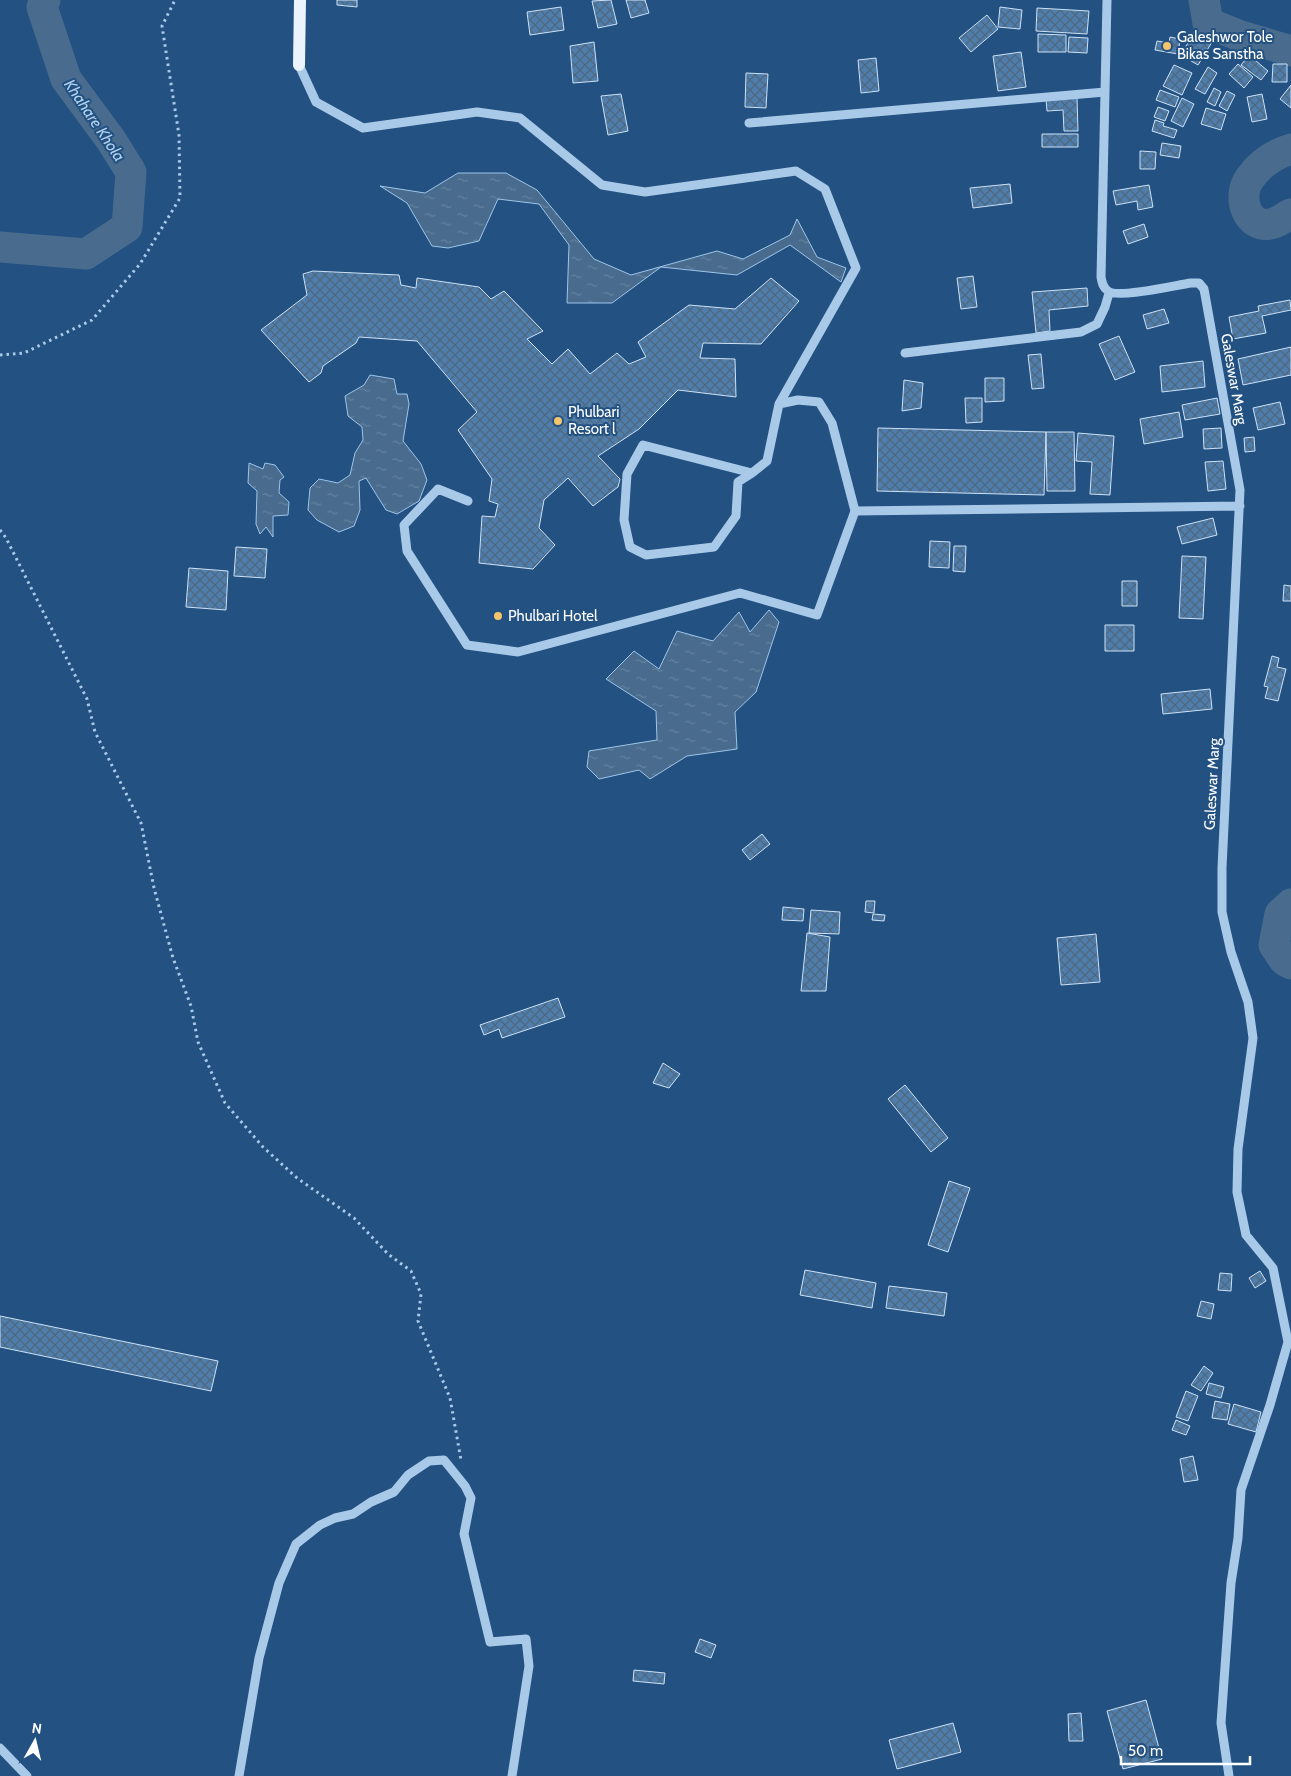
<svg xmlns="http://www.w3.org/2000/svg" width="1291" height="1776" font-family="Cabin,sans-serif">
	<defs>
		<pattern id="water-ripples" width="26" height="14" patternUnits="userSpaceOnUse" patternTransform="scale(1.25)"><rect width="26" height="14" fill="#496c8e"/><path d="M2 4q2-2 4 0t4 0M15 11q2-2 4 0t4 0" fill="none" stroke="#64829f"/></pattern>
		<pattern id="building-cross-hatch" width="8" height="8" patternUnits="userSpaceOnUse" patternTransform="scale(1.25)"><rect width="8" height="8" fill="#4f7eac"/><path d="M0 0l8 8M0 8l8-8" fill="none" stroke="#4e6881"/></pattern>
	</defs>
	<rect width="100%" height="100%" fill="#225182"/>
	<path fill="url(#water-ripples)" stroke="#9dc5e9" d="M458 173H506L537 190 594 259 631 275 717 251 743 259 790 235 797 219 817 257 846 268 841 282 790 245 737 275 661 267 612 303H567L569 245 539 204 498 199 479 241 448 248 432 246 407 203 380 186 425 193Z
		M370 375 394 379 397 394H407L409 404 403 441 421 464 427 480 419 501 397 514 386 510 366 478 359 481 360 510 354 526 339 532 317 520 308 510 310 488 319 479 338 483 350 475 355 453 363 440 362 427 348 416 345 396 364 385Z
		M249 463 263 469 265 463 275 465 284 477 280 480 279 493 289 502 288 515 273 516V537L266 527 260 534 256 524 257 491 248 483Z
		M769 610 779 622 756 692 735 712 737 749 687 756 650 779 639 770 599 779 587 767 589 751 657 740 656 711 606 679 634 651 659 669 677 631 713 641 739 612 750 632Z"/>
	<g fill="none" stroke-linecap="round" stroke-linejoin="round">
		<path stroke="#496c8e" stroke-width="31" d="M1204 0 1208 23 1238 35 1291 51
			M1291 149C1275 154 1260 164 1250 178 1236 196 1247 232 1274 223 1280 221 1286 216 1291 214
			M0 247 86 254 127 227 131 172 111 140 66 79 42 7 45 0
			M1291 904 1280 914 1274 945 1284 960 1291 964"/>
	</g>
	<path fill="url(#building-cross-hatch)" stroke="#cde2f6" d="M337 0H357V7L337 5Z
		M611 0 617 24 598 28 592 1Z
		M626 0H645L649 13 631 18Z
		M561 7 564 30 530 35 527 12Z
		M1000 7 1022 10 1020 29 998 27Z
		M1037 8 1089 11 1087 34 1036 31Z
		M987 15 998 29 971 52 959 38Z
		M1194 32 1212 42 1198 65 1181 55Z
		M1038 34 1066 35V52H1038Z
		M1069 37 1088 38 1087 53 1068 52Z
		M1170 37 1180 39 1178 54 1155 50 1157 41 1169 43Z
		M594 42 598 81 573 83 570 46Z
		M1021 52 1026 87 998 91 993 56Z
		M1249 55 1268 71 1261 80 1241 65Z
		M876 58 879 91 861 93 858 60Z
		M1238 64 1253 77 1244 88 1229 74Z
		M1273 64H1287V82H1272Z
		M1174 65 1192 73 1182 95 1163 86Z
		M1208 67 1217 73 1205 94 1195 89Z
		M746 73 768 74 766 108 745 107Z
		M1291 85V108L1280 99Z
		M1214 88 1221 92 1215 106 1207 102Z
		M1160 90 1179 97 1175 107 1156 100Z
		M1227 91 1235 95 1227 111 1219 106Z
		M621 94 628 131 608 135 601 96Z
		M1262 94 1267 119 1252 122 1247 97Z
		M1077 98 1078 131H1064L1063 110 1047 111 1046 99Z
		M1182 98 1194 104 1183 127 1171 121Z
		M1158 107 1169 111 1165 121 1154 117Z
		M1206 108 1226 114 1221 130 1201 124Z
		M1155 120 1164 123 1163 126 1177 130 1174 138 1152 131Z
		M1042 134H1078V147H1042Z
		M1162 143 1181 146 1179 158 1160 155Z
		M1140 151 1156 152 1155 169H1140Z
		M1010 184 1012 203 973 208 970 188Z
		M1149 185 1153 207 1138 210 1137 201 1116 205 1113 191Z
		M1144 224 1148 237 1128 244 1123 231Z
		M313 271 399 275 401 285 416 288 417 278 479 287 491 299 504 291 543 331 527 339 552 364 568 349 590 374 617 353 629 364 646 357 638 342 689 305 735 309 771 278 799 301 761 344 703 343 700 358 735 359 736 397 678 390 639 429 598 456 620 479 618 487 593 506 568 478 544 500 539 528 555 545 533 569 479 563 482 516 495 517 498 504 489 501 492 479 458 430 477 412 417 341 359 337 356 343 323 366 321 373 309 382 261 330 307 295 303 274Z
		M973 276 977 307 961 309 957 278Z
		M1087 288 1088 306 1049 310 1050 331 1036 333 1032 292Z
		M1290 300 1291 310 1262 316 1266 333 1233 339 1229 317 1259 311 1258 306Z
		M1164 309 1169 323 1147 329 1143 315Z
		M1119 336 1135 372 1115 380 1099 344Z
		M1291 347V375L1243 385 1238 359Z
		M1041 354 1044 388 1032 389 1028 355Z
		M1203 361 1205 387 1162 392 1160 366Z
		M985 378H1004V401L985 402Z
		M904 380 923 383 921 408 902 411Z
		M965 398H982V422L966 423Z
		M1217 398 1220 414 1185 420 1182 405Z
		M1280 402 1285 424 1258 430 1253 408Z
		M1179 412 1183 437 1144 444 1140 419Z
		M878 428 1046 432 1044 495 877 491Z
		M1221 428 1222 448 1204 449 1203 429Z
		M1046 432H1074L1075 491H1047Z
		M1078 433 1114 436 1110 495 1090 494 1092 462 1076 461Z
		M1254 437 1255 451 1245 452 1244 438Z
		M1223 461 1226 489 1208 491 1205 462Z
		M1213 518 1217 535 1182 544 1177 527Z
		M930 541 950 542 949 568 929 567Z
		M954 546H966L965 572 953 571Z
		M236 547 267 549 265 578 234 576Z
		M1182 556 1206 557 1203 619 1179 618Z
		M189 568 228 571 226 610 186 607Z
		M1122 581H1137V606H1122Z
		M1284 585 1291 586V601H1283Z
		M1105 625H1134V651H1105Z
		M1272 656 1279 658 1277 667 1286 669 1278 701 1265 698 1268 687 1264 686Z
		M1210 689 1212 709 1163 714 1161 694Z
		M762 834 770 844 750 860 742 850Z
		M866 901H875L874 913 865 912Z
		M783 907 804 909 803 921 782 920Z
		M811 910 840 912 839 934 809 933Z
		M873 914 885 915 884 921 872 920Z
		M807 933 830 937 826 991H801Z
		M1096 934 1100 982 1061 985 1057 938Z
		M558 998 565 1017 502 1038 499 1029 484 1035 480 1025Z
		M663 1063 680 1074 669 1088 653 1083Z
		M905 1085 948 1138 931 1152 888 1099Z
		M949 1181 970 1188 948 1252 928 1245Z
		M805 1270 876 1283 872 1308 800 1295Z
		M1260 1271 1266 1281 1255 1288 1249 1278Z
		M1220 1273 1232 1274 1231 1291 1218 1290Z
		M889 1286 947 1293 944 1316 886 1308Z
		M1201 1301 1214 1304 1211 1319 1197 1316Z
		M0 1316 218 1361 211 1391 0 1347Z
		M1204 1366 1213 1373 1201 1391 1191 1385Z
		M1209 1383 1224 1387 1221 1398 1206 1394Z
		M1186 1391 1198 1396 1188 1421 1176 1417Z
		M1215 1401 1230 1404 1227 1420 1212 1418Z
		M1234 1404 1261 1412 1256 1432 1228 1424Z
		M1176 1420 1190 1426 1186 1435 1172 1430Z
		M1193 1456 1198 1480 1184 1482 1180 1459Z
		M700 1639 716 1645 711 1658 695 1652Z
		M634 1670 665 1673 664 1684 633 1681Z
		M1146 1700 1162 1759 1123 1769 1107 1711Z
		M1081 1713 1083 1741H1069L1068 1714Z
		M953 1723 961 1752 897 1769 889 1740Z"/>
	<g fill="none" stroke-linecap="round" stroke-linejoin="round">
		<path stroke="#a9c9e8" stroke-width="3" stroke-dasharray="2.5 4" stroke-linecap="butt" d="M0 355 24 353 92 320 140 264 180 198 179 135 162 26 175 0
			M0 530 6 538 87 699 95 732 141 823 154 888 173 958 191 1006 198 1042 225 1103 263 1147 297 1178 354 1218 388 1254 411 1271 421 1294 418 1321 450 1398 461 1460"/>
		<path stroke="#a9c9e8" stroke-width="9" d="M1107 0 1101 277C1102 283 1103 288 1108 291 1117 299 1176 285 1191 283H1199L1204 289 1240 490 1222 868V912L1231 952 1248 1002 1253 1038 1238 1149 1237 1192 1246 1235 1273 1268 1288 1342 1270 1405 1241 1490 1238 1538 1231 1583 1221 1723 1229 1776
			M299 65 316 102 363 128 477 112 520 118 602 185 645 192 796 171 825 189 856 268 779 404 767 461 752 473 643 445 627 474 624 520 630 547 646 555 714 547 736 516 738 482 752 473
			M749 123 1105 92
			M905 353 1081 332 1097 324 1105 307 1109 293
			M468 501 438 489 404 525 407 551 467 645 518 652 740 593 817 615 855 511 832 423 819 402 798 400 779 404
			M855 511 1240 506
			M0 1748 27 1776
			M239 1776 259 1658 279 1583 296 1544 320 1525 335 1518 353 1514 371 1502 394 1492 408 1475 429 1461 444 1460 465 1486 471 1498 464 1534 490 1642 526 1639 529 1666 512 1776"/>
		<path stroke="#ebf3fd" stroke-width="12" d="M299 65 300 0"/>
	</g>
	<g fill="#f4c46b" stroke="#225182" stroke-width="2">
		<circle cx="1167" cy="46" r="5"/>
		<circle cx="558" cy="421" r="5"/>
		<circle cx="498" cy="616" r="5"/>
	</g>
	<g text-anchor="middle" stroke-width="4" stroke-linejoin="round" paint-order="stroke">
		<g font-size="15" fill="#fff" stroke="#225182" text-anchor="start">
			<text x="1177" y="42">Galeshwor Tole<tspan x="1177" dy="17">Bikas Sanstha</tspan></text>
			<text x="568" y="417">Phulbari<tspan x="568" dy="17">Resort l</tspan></text>
			<text x="508" y="621">Phulbari Hotel</text>
		</g>
		<g font-size="15" fill="#fff" stroke="#225182">
			<text transform="translate(1234 379) rotate(80)" y="5">Galeswar Marg</text>
			<text transform="translate(1212 784) rotate(-87)" y="5">Galeswar Marg</text>
		</g>
		<g font-size="16" font-style="italic" fill="#b4d3ef" stroke="#225182">
			<text transform="translate(95 120) rotate(56)" y="6">Khahare Khola</text>
		</g>
	</g>
	<g transform="translate(35 1741) rotate(8)" stroke="#225182" stroke-width="4" paint-order="stroke">
	<path d="M0-4L9 19L0 12L-9 19Z" fill="#ffffff"/>
	<text y="-8" font-size="14" font-weight="bold" text-anchor="middle" fill="#ffffff">N</text>
	</g>
	<path d="M1121 1756v8h129v-8" fill="none" stroke="#ffffff" stroke-width="2.5"/>
	<text x="1128" y="1756" font-size="15" fill="#ffffff" stroke="#225182" stroke-width="4" paint-order="stroke">50 m</text>
</svg>
